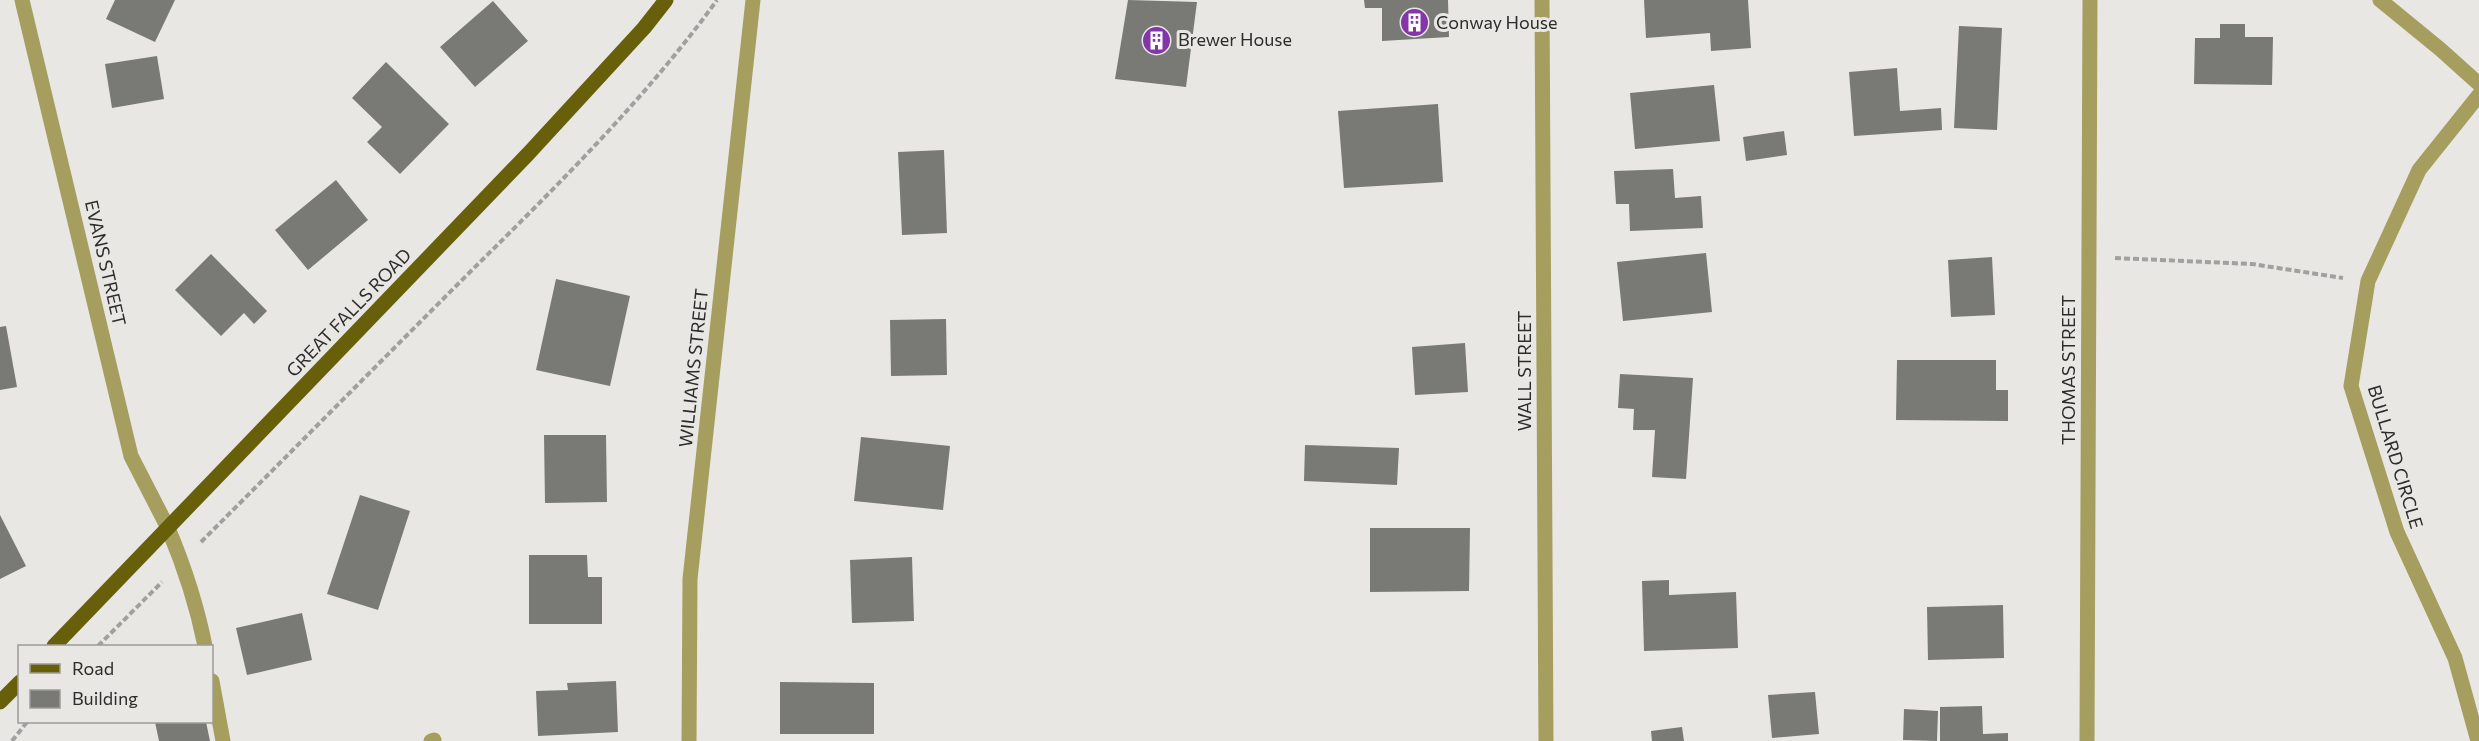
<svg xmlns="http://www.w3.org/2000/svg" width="2479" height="741" font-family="Commissioner,sans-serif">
	<rect width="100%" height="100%" fill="#e8e7e3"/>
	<path fill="#797975" d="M115 0H175L155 42 106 19Z
		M1128 0 1197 2 1186 87 1115 79Z
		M1364 0H1448L1449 37 1382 41V8H1365Z
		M1644 0H1748L1751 48 1711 51 1710 33 1646 38Z
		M493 1 528 41 475 87 440 47Z
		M2220 24H2245V37H2273L2272 85 2194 84 2195 38H2220Z
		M1959 26 2002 28 1997 130 1954 128Z
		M157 56 164 99 112 108 105 64Z
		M386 62 449 124 400 174 367 142 382 127 352 98Z
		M1897 68 1900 111 1941 108 1942 130 1854 136 1849 72Z
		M1714 85 1720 141 1635 149 1630 93Z
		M1438 104 1443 182 1344 188 1338 111Z
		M1784 131 1787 155 1746 161 1743 137Z
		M944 150 947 233 902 235 898 152Z
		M1673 169 1675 198 1701 196 1703 228 1630 231 1629 204H1616L1614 171Z
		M336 180 368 220 308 270 275 230Z
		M1706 253 1712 312 1623 321 1617 262Z
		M211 254 267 311 254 324 244 313 221 336 175 290Z
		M1992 257 1995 315 1951 317 1948 260Z
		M556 279 630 296 610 386 536 370Z
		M946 319 947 375 891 376 890 320Z
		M6 326 17 387 0 390V327Z
		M1465 343 1468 392 1415 395 1412 347Z
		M1897 360H1996V390H2008V421L1896 420Z
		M1620 374 1693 378 1686 479 1652 477 1655 430H1633L1634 409 1618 408Z
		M544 435H606L607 502 545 503Z
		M861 437 950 446 943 510 854 501Z
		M1305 445 1399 448 1397 485 1304 481Z
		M360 495 410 511 378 610 327 594Z
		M0 515 26 566 0 579Z
		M1370 528H1470L1469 591 1370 592Z
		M529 555H587L588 577H602V624H529Z
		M912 557 914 621 852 623 850 560Z
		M1669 580V595L1736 592 1738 648 1644 651 1642 581Z
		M2003 605 2004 658 1928 660 1927 607Z
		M302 613 312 660 247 675 236 628Z
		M616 681 618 732 538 736 536 691 568 690 567 683Z
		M780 682 874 683V734H780Z
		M1815 692 1819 734 1772 738 1768 695Z
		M1982 706 1983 734 2008 733V741H1940V707Z
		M1904 709 1938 711 1937 741 1903 740Z
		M155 722H206L210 741H159Z
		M1682 727 1684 741H1652L1651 731Z"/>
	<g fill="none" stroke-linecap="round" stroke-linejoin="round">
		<path stroke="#a1a09e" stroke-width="4" stroke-dasharray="6 3" stroke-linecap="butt" d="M2115 258 2252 264 2343 278
			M201 542C292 451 382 360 473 269 557 186 648 96 717 0
			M98 646 162 582
			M12 741 27 722"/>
		<path stroke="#a59e5e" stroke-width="15" d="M2380 0 2440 49 2479 84
			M168 528C184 566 197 606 205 646
			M212 681 223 741
			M431 741 434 740"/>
		<path stroke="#a59e5e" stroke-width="15" d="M22 0 131 456 168 528
			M1542 0 1546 741
			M689 741 690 579 753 0
			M2087 741 2090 0
			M2478 741 2455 658 2397 532 2351 386 2368 281 2419 170 2479 95"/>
		<path stroke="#685f0b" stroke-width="15" d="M54 646 528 154 644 28 666 0
			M0 702 20 682"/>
	</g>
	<defs>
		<symbol id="building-disc" viewBox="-11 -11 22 22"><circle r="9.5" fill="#8236a8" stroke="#e8e7e3"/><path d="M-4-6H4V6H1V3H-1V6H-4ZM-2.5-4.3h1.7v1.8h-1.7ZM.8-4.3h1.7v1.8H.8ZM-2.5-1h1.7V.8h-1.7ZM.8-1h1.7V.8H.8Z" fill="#fff"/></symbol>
	</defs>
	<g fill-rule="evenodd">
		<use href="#building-disc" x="1398" y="6" width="33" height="33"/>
		<use href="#building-disc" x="1140" y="24" width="33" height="33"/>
	</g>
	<g text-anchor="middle" stroke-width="6" stroke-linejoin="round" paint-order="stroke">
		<g font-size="18" fill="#2d2c2b" stroke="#e8e7e3" text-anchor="start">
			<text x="1436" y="29">Conway House</text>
			<text x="1178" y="46">Brewer House</text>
		</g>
		<g font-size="18" fill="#2d2c2b" stroke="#e8e7e3">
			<text transform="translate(105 263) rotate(77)" y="6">EVANS STREET</text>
			<text transform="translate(349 313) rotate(-46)" y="6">GREAT FALLS ROAD</text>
			<text transform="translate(694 368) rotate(-84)" y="6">WILLIAMS STREET</text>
			<text transform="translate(2069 370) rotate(-90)" y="6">THOMAS STREET</text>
			<text transform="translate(1525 371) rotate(-90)" y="6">WALL STREET</text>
			<text transform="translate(2395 457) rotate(73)" y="6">BULLARD CIRCLE</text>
		</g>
	</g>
	<rect x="18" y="645" width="195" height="78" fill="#e8e7e3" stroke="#9d9c99" stroke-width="1.5"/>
	<rect x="30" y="664" width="30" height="9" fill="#685f0b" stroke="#9d9c99" stroke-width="1.5"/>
	<text x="72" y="675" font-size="18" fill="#2d2c2b">Road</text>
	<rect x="30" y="690" width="30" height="18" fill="#797975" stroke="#9d9c99" stroke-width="1.5"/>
	<text x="72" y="705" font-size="18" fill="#2d2c2b">Building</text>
</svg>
